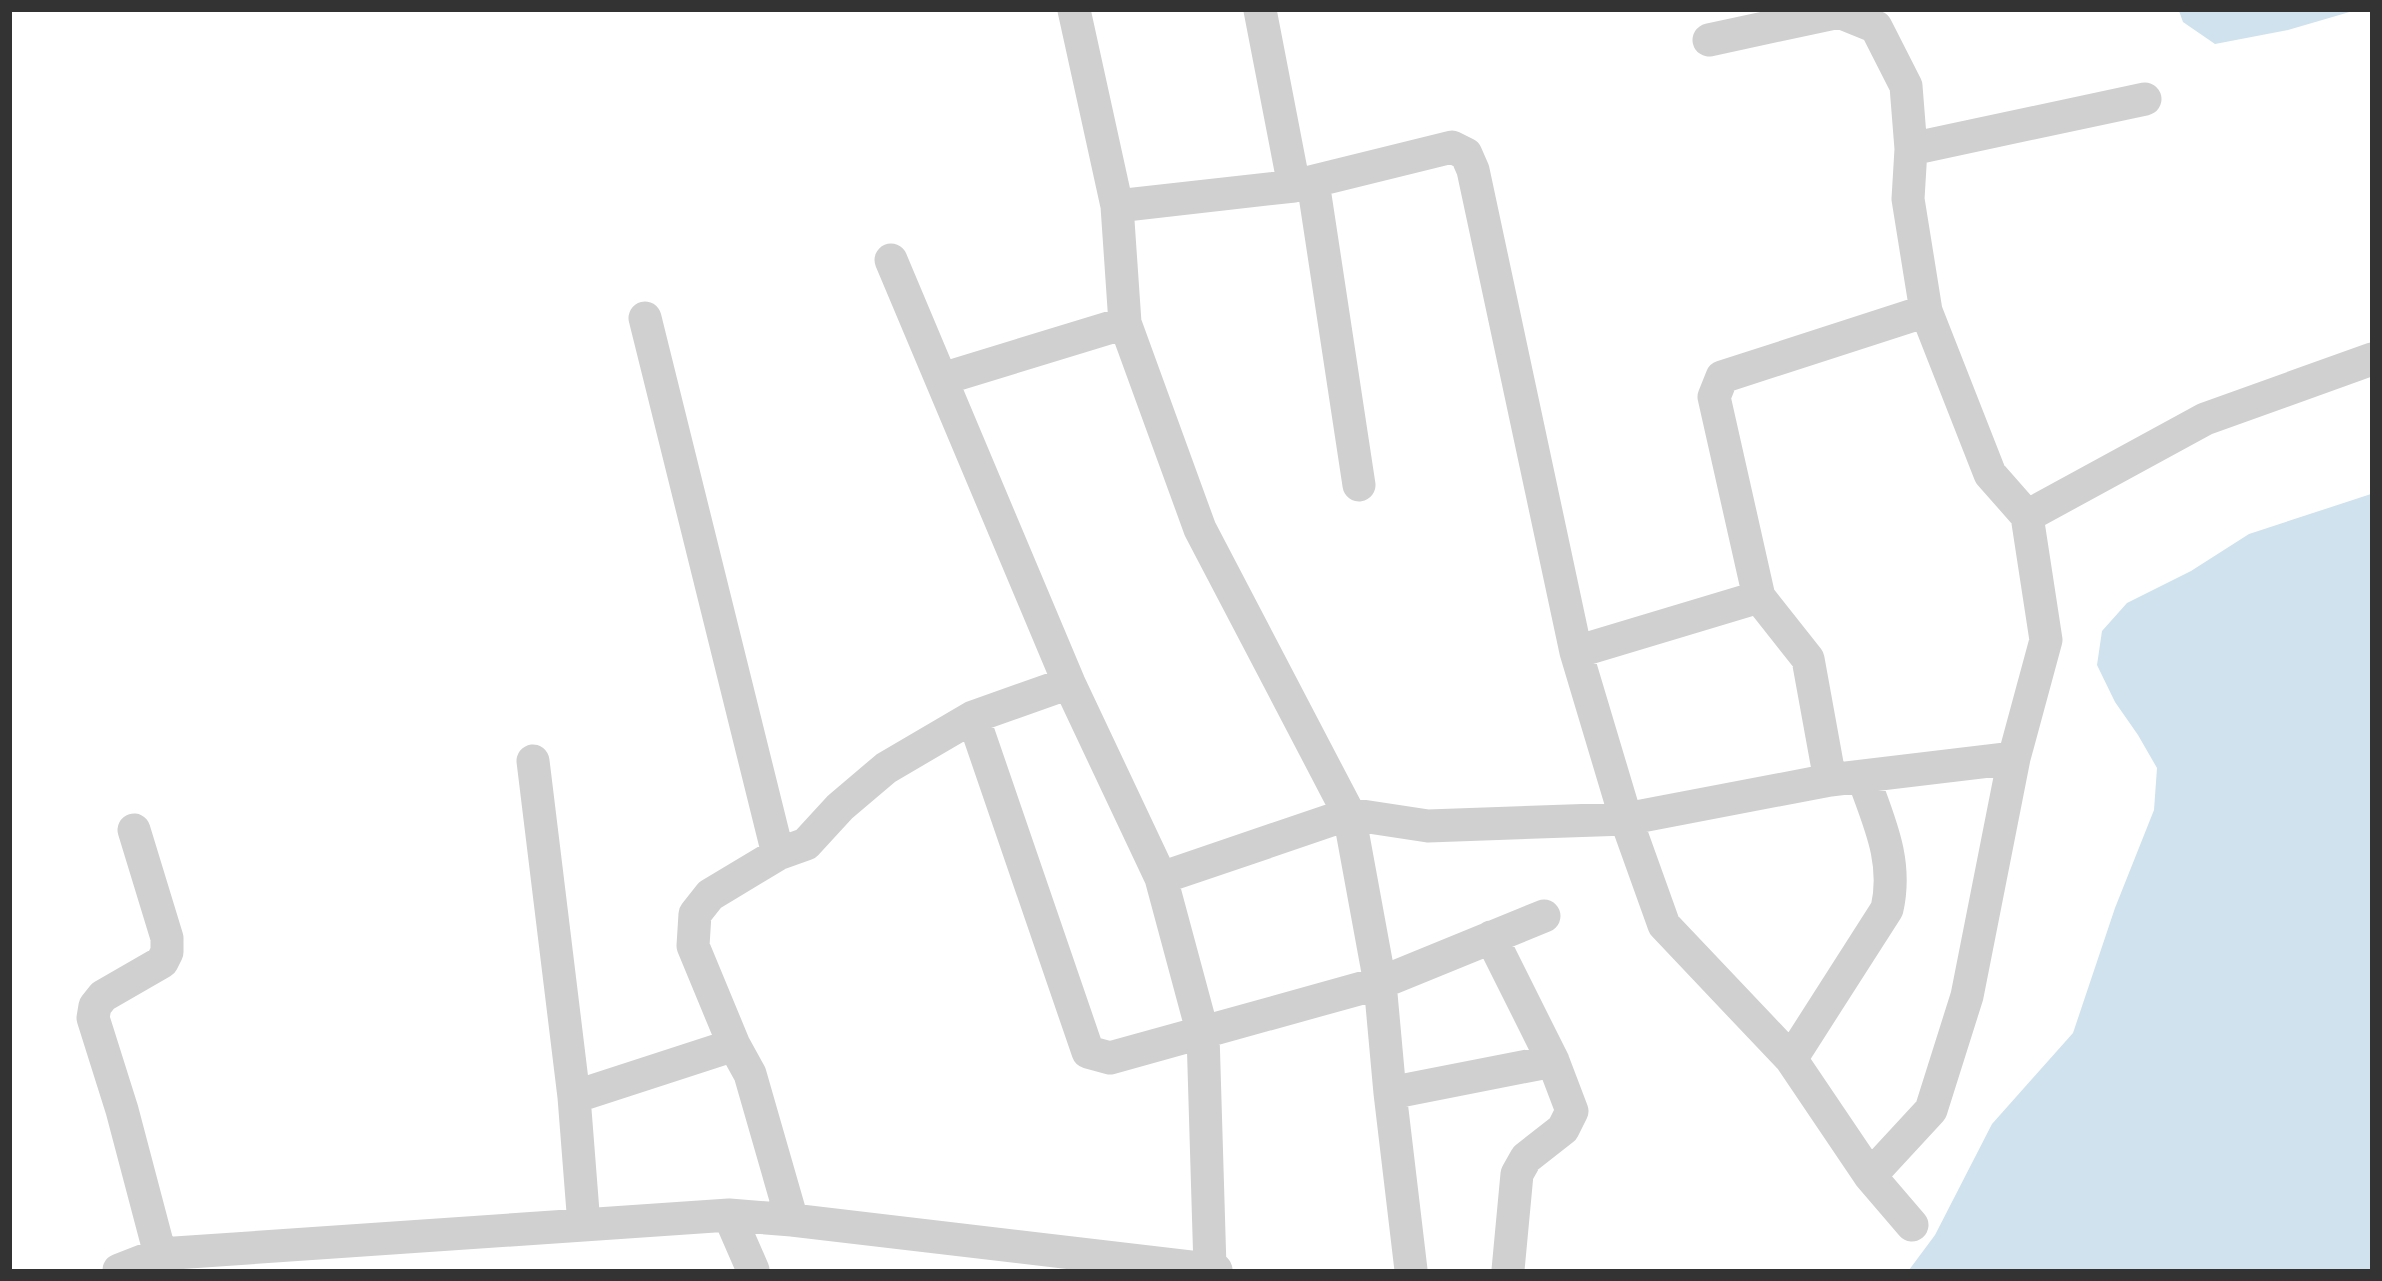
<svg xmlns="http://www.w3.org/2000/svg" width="2382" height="1281" font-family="'Source Sans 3',sans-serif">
	<rect width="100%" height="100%" fill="#fff"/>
	<path fill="#cfe2ee" d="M2179 11V10L2353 11 2288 30 2215 44 2183 22Z
		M2371 494V1270H1909L1935 1235 1992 1124 2073 1033 2115 908 2154 810 2157 768 2138 735 2115 702 2097 665 2102 631 2127 603 2191 571 2249 534Z"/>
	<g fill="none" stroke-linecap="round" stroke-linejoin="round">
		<path stroke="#d0d0d0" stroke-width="33" d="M1074 10 1117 206 1125 323 1200 529 1349 814 1380 983 1390 1093 1411 1270
			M1260 10 1294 186
			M1709 40 1839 12 1876 27 1906 86 1911 149 1908 199 1926 311 1990 474 2027 516 2046 640 2014 758 1967 996 1931 1110 1870 1176
			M1911 149 2145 99
			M1313 182 1359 485
			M1117 206 1294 186 1452 147 1466 154 1473 170 1576 652 1626 819 1664 925 1791 1059 1870 1176 1912 1225
			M891 260 1069 683 1161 878 1203 1034 1210 1268
			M645 318 778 854
			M942 379 1125 323
			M2027 516 2205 419 2372 359
			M1576 652 1759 597
			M973 717 1088 1052 1110 1058 1380 983 1544 916
			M533 761 574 1097 584 1225
			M1830 780 1808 659 1759 597 1714 397 1722 377 1926 311
			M134 830 167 938V952L162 962 103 996 95 1006 93 1018 122 1110 160 1254 162 1270
			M1161 878 1349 814 1428 826 1626 819 1830 780 2014 758
			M1491 937 1553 1061 1572 1111 1563 1129 1526 1158 1517 1174 1508 1270
			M1791 1059 1887 909C1898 861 1879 822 1863 777
			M1390 1093 1553 1061
			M574 1097 734 1045
			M729 1215 753 1270
			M792 1220 750 1074 734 1045 693 946 695 914 710 895 778 854 806 844 840 807 886 768 973 717 1069 683
			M119 1270 160 1254 729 1215 792 1220 1216 1270"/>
	</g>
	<rect width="2382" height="1281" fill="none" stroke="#333333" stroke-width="24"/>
</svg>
